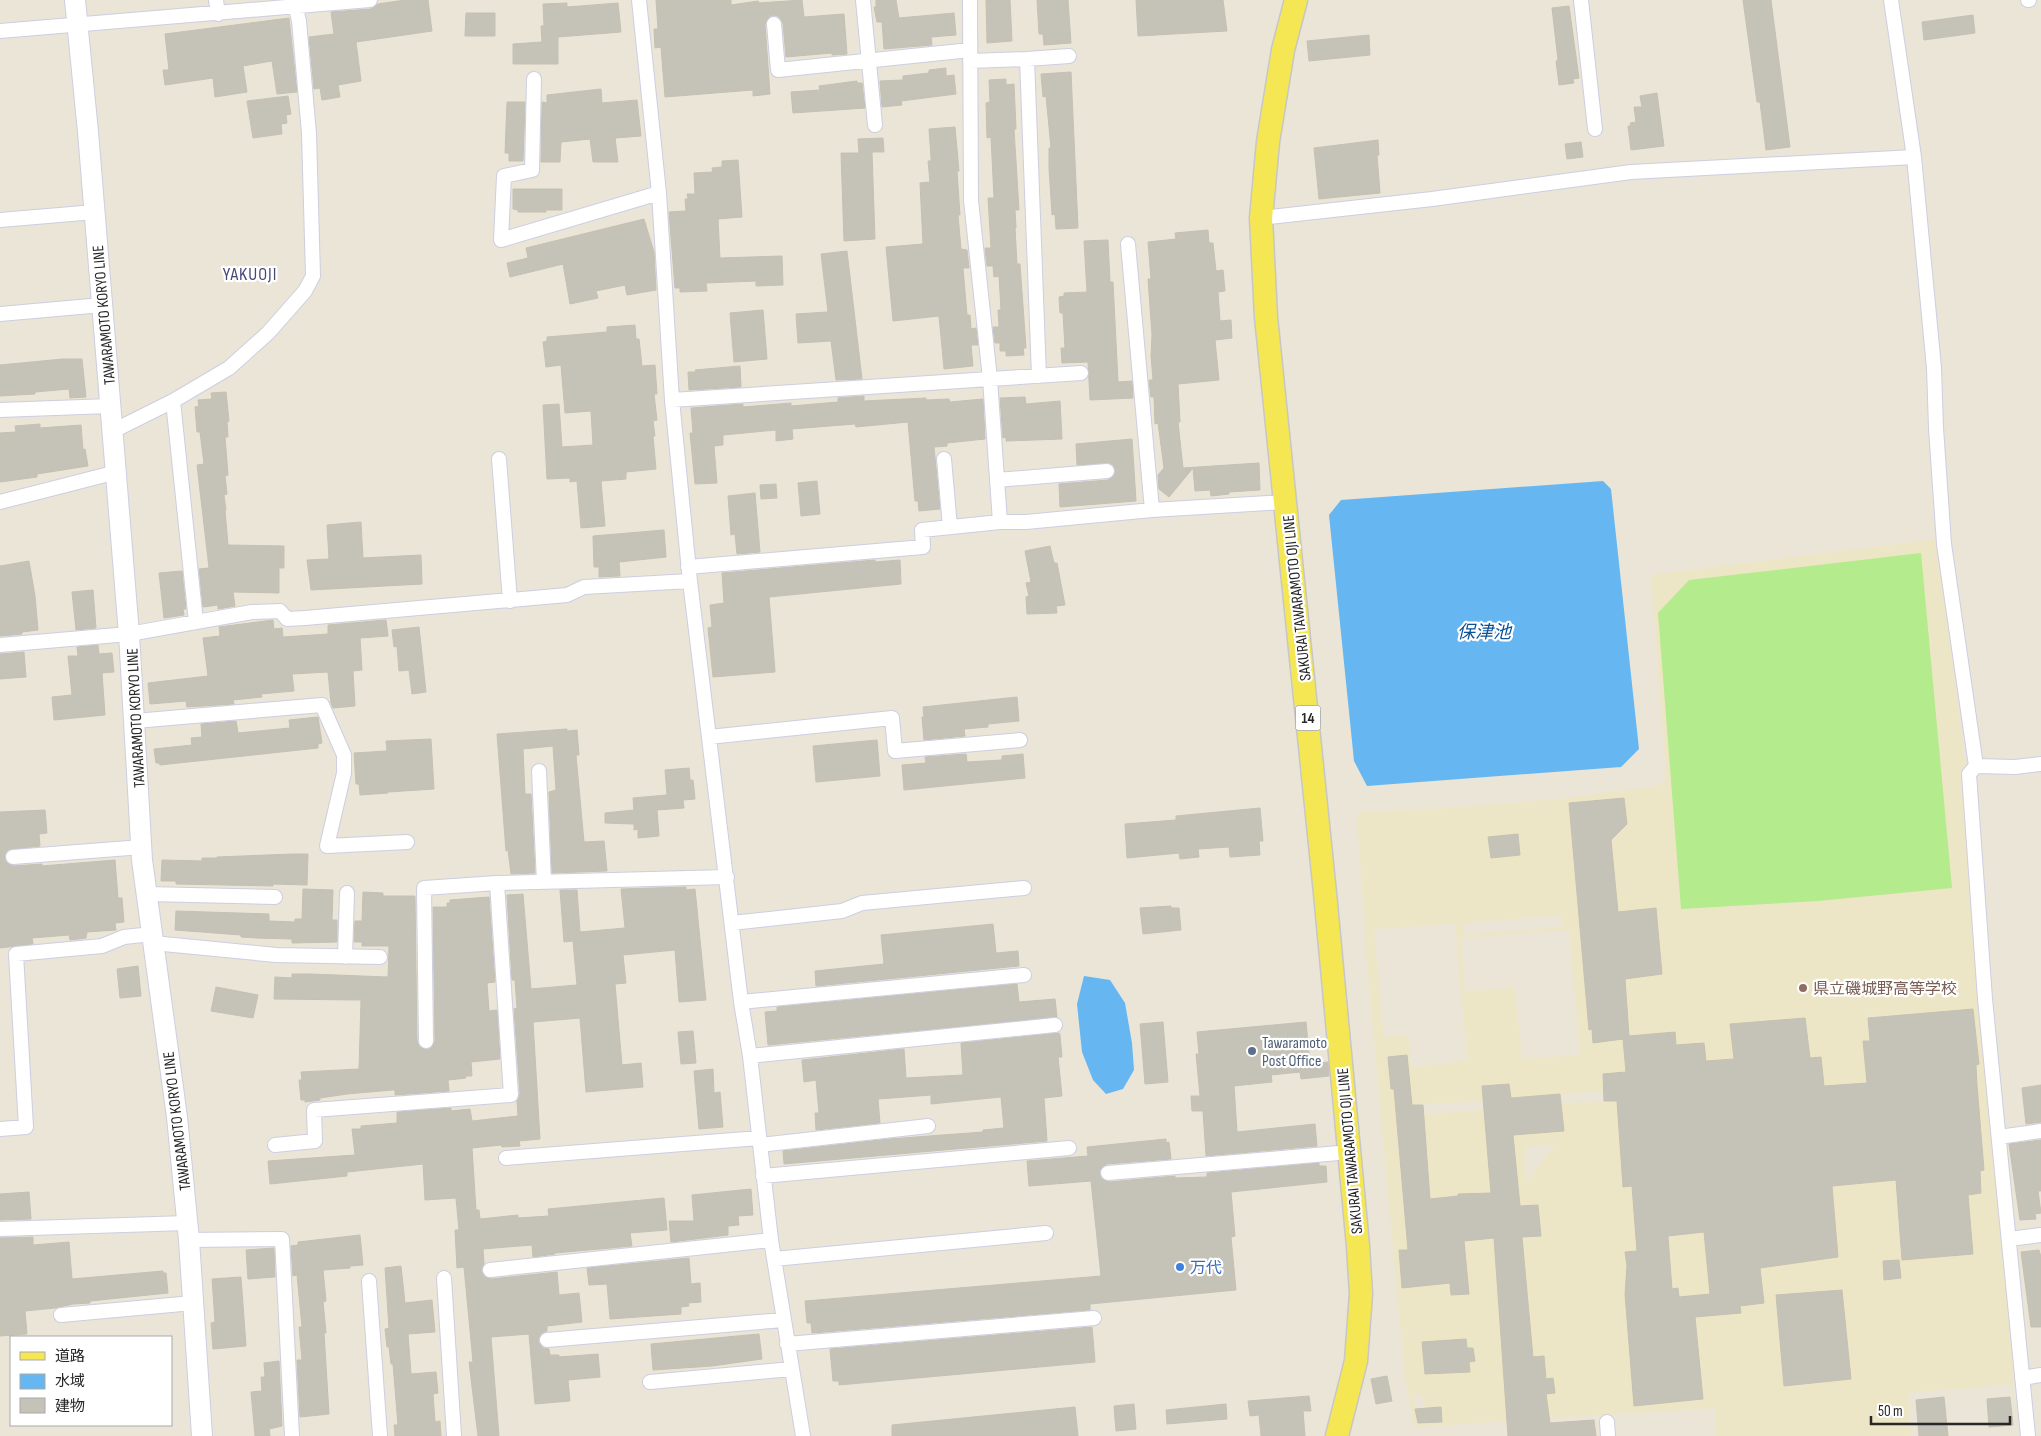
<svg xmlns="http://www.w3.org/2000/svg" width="2041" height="1436" font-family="'Sofia Sans Condensed','Noto Sans JP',sans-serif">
	<rect width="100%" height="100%" fill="#eae5d7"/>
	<path fill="#ede6c6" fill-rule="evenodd" d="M1937 539 1966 768 2001 1239 2016 1379 2012 1384 1908 1393 1911 1436H1716L1714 1408 1415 1427 1405 1379 1366 952V935L1357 820 1361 812 1447 808 1558 799 1657 786 1666 778 1651 575ZM1624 798 1627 823 1622 824V829L1611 839 1618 912 1656 908 1662 974 1625 979 1633 1072 1650 1058 1648 1034 1675 1032 1682 1109 1650 1193 1632 1196 1631 1186 1623 1187 1617 1101 1561 1103 1564 1131 1526 1134 1511 1109 1520 1206 1538 1205 1541 1236 1522 1237 1531 1341 1493 1218 1408 1243 1395 1106 1483 1101V1086L1509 1084 1511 1098 1603 1091V1074L1626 1072 1621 1026 1589 1029 1569 803ZM1518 835 1520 855 1491 857 1488 837ZM1951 888 1818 901 1681 909ZM1561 915 1562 927 1464 935V923ZM1455 924 1467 1060 1411 1068 1408 1035 1384 1037 1374 929ZM1569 930 1580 1055 1522 1059 1515 988 1465 991 1461 938ZM1876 1014 1880 1035 1870 1037 1867 1015ZM1782 1020 1732 1041 1731 1024ZM1806 1021 1808 1042 1787 1022ZM1879 1041 1865 1065 1863 1042ZM1407 1055 1410 1086 1391 1089 1388 1057ZM1977 1078 1979 1105 1893 1085ZM1980 1116 1983 1141 1897 1149 1895 1122ZM1555 1144 1527 1181 1526 1180 1525 1147ZM1982 1150 1984 1170 1895 1179ZM1829 1151 1833 1191 1755 1199ZM1980 1176 1981 1193 1898 1201 1896 1183ZM1833 1198 1835 1221 1759 1229ZM1970 1214 1973 1254 1902 1260 1898 1219ZM1666 1219 1671 1279 1641 1281 1627 1268 1625 1252 1637 1251 1635 1221ZM1836 1234 1838 1257 1762 1267ZM1704 1235 1745 1268 1708 1271ZM1464 1246 1469 1294 1451 1295 1450 1283 1399 1251ZM1678 1288 1679 1297 1693 1296 1703 1399 1634 1406 1625 1294ZM1739 1288 1741 1313 1711 1316 1709 1291ZM1842 1290 1844 1308 1777 1314 1776 1295ZM1844 1313 1847 1334 1779 1341 1778 1318ZM1466 1339 1467 1348H1473L1475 1361 1425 1374 1423 1342ZM1846 1341 1850 1379 1784 1386 1780 1347ZM1422 1395 1425 1408 1441 1407 1442 1422 1418 1423 1413 1396Z
		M1484 1110 1492 1211 1430 1199 1424 1114Z"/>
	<path fill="#b4eb8c" d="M1921 553 1952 888 1818 901 1681 909 1658 613 1689 580Z"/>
	<path fill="#66b7f1" d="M1603 481 1611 489 1639 749 1621 767 1367 786 1354 761 1329 515 1341 500Z
		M1084 976 1110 980 1125 1003 1132 1043 1134 1070 1123 1089 1106 1094 1093 1080 1082 1052 1077 1004Z"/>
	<path fill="#c5c2b7" stroke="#c5c1b2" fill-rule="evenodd" d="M405 0H428L432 31 356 42 361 81 338 85 340 97 322 100 320 88 314 89 309 37 334 34 331 12 371 9 378 4Z
		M656 0H731V5L758 1 759 3 802 0 804 17 844 14 847 54 832 55V53L786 57 783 23 778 16 773 15 769 17 765 24 770 94 753 96V90L665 97 661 47 655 48 654 29H658Z
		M876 0H896L899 18 954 13 956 35 931 37 932 45 884 49 882 22H877L874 7H876Z
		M986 0H1010L1012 41 987 43Z
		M1037 0H1068L1071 43 1044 45 1043 34H1039Z
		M1136 0H1223L1227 31 1138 36Z
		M1743 0H1771L1790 147 1766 150 1760 102H1757Z
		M567 3V7L618 3 621 32 558 37V64H513V44L542 42 541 26H544L543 4Z
		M1569 6 1579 78 1573 79 1574 83 1559 85 1556 61 1558 60 1552 8Z
		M466 13H495V36H465Z
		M1973 15 1975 33 1924 40 1922 22Z
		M289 18 297 92 277 94 272 61 243 66 247 92 215 97 213 78 165 85 163 70H169L165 34Z
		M1369 35 1370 55 1309 61 1307 41Z
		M946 68V76L954 75 956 94 901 101 902 105 882 107 880 81 903 80V76L929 73V70Z
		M1071 72 1078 228 1056 229 1055 214 1052 215 1049 168V148H1051L1046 96 1043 97 1041 74Z
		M1006 79V85L1014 84 1016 129H1014L1019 210H1015L1016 228H1015L1017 264H1020L1026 348H1023L1024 355 1006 356V351H1000V343H995L993 327H999L998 310H1001L999 276 994 277 993 266H987L985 248H991L988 198H994L991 137 987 138 986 103 990 102 989 80Z
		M857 81V83H862L865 108 793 113 791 92 820 90 819 86Z
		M601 89 602 103 637 100 641 136 615 138 618 162H593L590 139 561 142 560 162H541L542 102 547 103V95Z
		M1657 93 1664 146 1631 150 1628 126H1631L1630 123 1636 122 1634 107H1642L1640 96Z
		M288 96 291 114 286 115 287 123 281 124 282 134 253 138 247 101Z
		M507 102H525L523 161H509V153H505Z
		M955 127 959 171H957L960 215H958L961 249 967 250 969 268H963L967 315H970L971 329 976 328 978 345H971L973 366 944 369 939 316 893 321 886 247 923 244 920 183 930 182 928 161H931V157L929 129Z
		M883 138 884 152H872L875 239 844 241 841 153H859L858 139Z
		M1378 140 1379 155H1377L1380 193 1319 199 1314 148Z
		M1581 142 1583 157 1567 159 1565 144Z
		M738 160 742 217 718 219 720 258 782 256 783 285 756 286V281L706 283 707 291 680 292V288H675L669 212 686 211 685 199H688L687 194H695L694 173 713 172 712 168 722 167V161Z
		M513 189H562V210H546V212H518V210L513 209Z
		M644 219 654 252 656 290 627 295 625 285 596 291 598 298 570 304 563 264 510 277 507 263 528 258 526 248Z
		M1208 230 1209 243H1213L1216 271 1223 270 1225 291 1218 292 1220 321 1231 320 1232 338 1215 340 1219 380 1178 384 1180 422H1178L1183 468 1259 463 1260 490 1229 492V494L1211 496 1210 490 1195 491 1193 468 1169 497 1159 489 1158 475 1164 468 1158 423 1155 424 1154 397H1151L1149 380H1153L1151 356 1152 335 1148 279H1151L1148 242 1176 239 1175 233Z
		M1108 240 1110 282H1113L1118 382 1132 381 1133 398 1090 400 1088 362 1062 363 1061 348H1065L1063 313H1060L1059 297 1064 296V293L1087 292 1084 241Z
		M847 251 862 379 836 380 831 341 798 343 796 314 828 312 821 254Z
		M763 310 767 359 734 362 730 313Z
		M635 325 636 339H639L642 366 655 365 657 394H654L657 420 653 421 655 436H653L656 469 626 472V479L601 481 605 526 581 528 577 481 570 482V478L547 479 543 405 559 404 562 447 593 445 591 411 565 413 561 365 546 367 543 342 547 341V337L607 332V327Z
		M63 359H82L86 397 70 398 69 389 35 392V394L0 396V365Z
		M740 366 741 387 689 390 688 372H696L695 370Z
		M226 392 229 421 227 422 228 437H225L228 475 225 476 227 494 224 495 226 510H225L228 545 284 546V568H279V593L233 592 235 606 218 609V605L203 607 199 569 209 568 197 465 204 464 200 432H197L195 407 199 406 198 400 212 399 211 393Z
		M864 396V401L926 398V400L949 399 950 402 983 399 985 439 947 443V446L934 447 940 509 919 511 918 501H915L908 422 856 427 855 424 792 429 793 439 776 441V430L723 435V445L714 446 717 483 695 484 690 433H693L691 408 743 404V407L791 403V406L838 402V398Z
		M1025 397 1026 404 1060 401 1062 439 1006 441V437L1003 438 1000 398Z
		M40 424V428L81 425 83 450 85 449 88 466 37 474V477L0 482V433L16 432 15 426Z
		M1132 439 1136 501 1060 507 1059 484 1108 480 1115 474 1114 466 1110 463 1077 465 1076 444Z
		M817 481 820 514 801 516 798 483Z
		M776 484 777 498 761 499 760 485Z
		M755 493 760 552 737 554 735 534 731 535 728 496Z
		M361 522 363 558 421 555 422 584 311 590 307 560 329 559 327 525Z
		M664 530 666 557 619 562 620 576 599 577V567H594L593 536Z
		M1050 546 1054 563H1057L1065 605 1056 606 1057 613 1027 614 1026 597 1029 596 1026 583 1031 582 1025 551Z
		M875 560V562L900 560 901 584 769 597 775 672 713 677 708 628 712 627 710 605 724 603 722 573Z
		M29 561 35 596 38 630 22 632V634L0 636V566Z
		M182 571 186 609H183L184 615 164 618 159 573Z
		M93 590 96 628 76 630 72 592Z
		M273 620 274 629 282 628 283 637 328 634V625L386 620 388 636 360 638 362 670 353 671 355 706 333 708 331 703 328 672 292 674 294 691 261 694 262 697 233 700 234 704 187 707 186 701 150 704 148 683 208 676 203 638 220 636 219 627Z
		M419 627 426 692 412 694 409 670 399 671 397 646 394 647 392 630Z
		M98 645 99 654 112 653 114 672 102 673 105 715 54 720 52 697 72 695 68 656H78L77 647Z
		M24 652 26 677 0 679V654Z
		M1017 697 1019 721 988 724V727L964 729 965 736 924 740 922 717H924L923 707Z
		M318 717 322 743 318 744V748L160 765 159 763H156L154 749 192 745 191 738 202 737 201 724 236 721 238 733 290 728 289 720Z
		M567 729V731L577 730 579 755H576L584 842 604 841 607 871 552 873 549 792 556 790 553 746 523 749 525 794H531L535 873 511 874 508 850 506 851 497 734Z
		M431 739 434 789 388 792V793L360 795 359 784H356L354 753 387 751 386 741Z
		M877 740 880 776 816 782 813 746Z
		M966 754 967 762 1002 760V756L1023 754 1025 778 904 790 902 765 926 763 925 757Z
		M689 768 690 780H693L695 799 683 800 684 808 657 810 659 836 638 838V829L634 830V824L605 823V813L634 810 633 798 667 795 665 770Z
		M1624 798 1627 824 1611 840 1618 912 1656 908 1662 974 1625 979 1629 1036 1675 1032 1676 1045 1704 1043 1706 1061 1734 1059 1730 1024 1805 1018 1810 1058 1821 1057 1824 1086 1867 1083 1863 1041H1870L1868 1018 1973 1009 1979 1064 1976 1065 1977 1085 1984 1170 1980 1171 1981 1193 1968 1195 1973 1254 1902 1260 1896 1180 1832 1186 1838 1257 1760 1268 1764 1303 1740 1306 1741 1313 1695 1317 1703 1399 1634 1406 1625 1294 1627 1266 1625 1252 1637 1251 1632 1186 1623 1187 1617 1101H1604L1603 1074 1626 1072 1623 1039 1593 1043 1592 1029 1589 1030 1569 803ZM1704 1232 1710 1294 1679 1297 1678 1288 1672 1289 1668 1236Z
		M1260 808 1263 841H1259L1260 855 1230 857 1229 847 1198 849 1199 857 1180 859 1179 853 1127 858 1125 824 1176 820V816Z
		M45 810 47 833 39 834 40 846 8 850 5 854 6 862 14 866 42 864V866L115 860 118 898H122L124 922 115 923 116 930 87 932 86 938 70 940 69 935 32 938 33 944 0 948V812Z
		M1518 834 1520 855 1491 858 1488 837Z
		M293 854H308L307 885 273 884V886L176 884V881H161L162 860 202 861V858H217V857Z
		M686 887V890L695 889 706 1000 679 1002 675 950 623 955 626 983 615 984 622 1065 641 1063 643 1087 586 1092 580 1018 533 1022 540 1139 519 1141 520 1146 502 1147 501 1145 472 1148 476 1210H479L480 1219 518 1215V1218L549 1216 548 1209 664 1198 667 1230 630 1233 632 1246 555 1253V1254L533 1257 532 1245 483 1249 484 1264 481 1270 485 1277 491 1279 557 1272 559 1295 579 1293 582 1322 547 1326V1331L542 1333 538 1341 543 1348 549 1349 550 1355H559V1357L598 1354 600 1377 568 1380 570 1401 535 1404 529 1334 491 1337 499 1436H478L469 1362H473L464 1267 457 1268 455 1230H459L456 1198 425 1200 423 1164 347 1172V1176L270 1184 268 1161 355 1155 352 1129H361V1126L397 1123V1112L451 1108V1111L470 1109 472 1121 518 1116 517 1101 520 1094 514 1009 517 1008 515 980H512L507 895 523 894 531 989 577 985 573 941 564 942 560 890H577L580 932 625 928 621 889Z
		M303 889 333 890 332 920H337V942L292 943V939L256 938 241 937V935L175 930 176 911 269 914V921L295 922V919H302Z
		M363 892 383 893V896H415L417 1041 419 1046 426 1050 431 1048 435 1041 433 907H447V903H450V900L489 897 495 982 487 983 489 1011 497 1010 500 1059 471 1062 472 1076H465L466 1078 448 1080 449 1091 395 1095V1090H392L347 1094 320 1098V1100L305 1102V1100H301L299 1080H302L301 1072 359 1069 361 1000 274 999 275 977 292 978V974H310L388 977 389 946H362V942H354L355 921H362Z
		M1171 906V908H1179L1181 930 1143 934 1140 908Z
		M993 924 996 953 1018 951 1019 966 816 986 815 971 884 964 881 935Z
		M138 966 141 996 120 998 117 969Z
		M1017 984 1019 1002 1055 999 1057 1017 768 1045 765 1012 777 1011V1007Z
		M216 987 258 995 253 1018 211 1011Z
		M1163 1022 1168 1082 1145 1084 1140 1024Z
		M1306 1022 1310 1064 1328 1062 1329 1076 1301 1079 1300 1072 1271 1075 1272 1082 1234 1086 1237 1132 1315 1124 1317 1146 1206 1156 1203 1111H1192L1191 1096H1200L1196 1054H1199L1197 1032Z
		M693 1031 696 1063 681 1064 678 1032Z
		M1059 1033 1060 1035 1062 1057H1058L1062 1096 1044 1098 1047 1141 784 1164 783 1151 889 1139 983 1132V1130L1004 1128 1001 1097 931 1104V1095L878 1099 880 1123 816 1130 815 1113H819L816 1080 804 1082 802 1060 904 1049 906 1078 963 1075 961 1043Z
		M1407 1055 1412 1105H1423L1430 1199 1458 1196V1194L1491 1193 1482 1086 1509 1084 1511 1098 1560 1094 1564 1131 1513 1135 1520 1206 1538 1205 1541 1236 1522 1237 1533 1357 1544 1356 1546 1379 1553 1378 1555 1393 1546 1394 1550 1423 1594 1420 1596 1436H1508L1494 1238 1464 1241 1469 1294 1451 1295 1450 1283 1402 1288 1399 1250H1408L1394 1089H1391L1388 1057Z
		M713 1069 714 1093 720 1092 723 1127 699 1129 694 1071Z
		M2041 1085V1122L2026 1124 2022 1088Z
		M1166 1139V1143L1169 1142 1171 1159 1107 1164 1100 1170 1101 1178 1109 1182 1175 1176V1178L1207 1177V1173L1319 1163V1166H1326L1327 1182 1231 1192 1235 1236 1231 1237 1236 1290 1090 1304V1310L812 1333 811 1323H807L805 1301 1101 1276 1091 1181 1029 1186 1027 1161 1088 1156 1087 1147Z
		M2041 1140V1191H2038L2041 1213 2035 1214 2036 1219 2020 1220 2009 1144Z
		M751 1189 753 1215 738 1216 739 1225 728 1226V1235L671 1242 669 1221H694L692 1195Z
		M29 1192 31 1219 0 1220V1194Z
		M360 1235 363 1265 350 1266V1268L323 1270 326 1301 323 1302 326 1333H324L329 1414 300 1417 297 1360H302L299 1327H302L297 1275 293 1276 291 1246 298 1245V1242Z
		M33 1237V1245L69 1242 72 1279 163 1271V1273H166L168 1293 90 1301V1303L73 1304 55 1308 25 1311 27 1334 0 1336V1238Z
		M274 1248 275 1277 248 1279 246 1250Z
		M2039 1250 2041 1257V1327H2031L2021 1252Z
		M689 1258 691 1284 700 1283 701 1302 688 1303 689 1306 681 1307V1314L610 1319 607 1284 589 1285 587 1268Z
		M1899 1260 1901 1278 1884 1280 1883 1261Z
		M401 1266 405 1303 432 1300 435 1332 408 1334 411 1374 436 1372 438 1393 433 1394 435 1422 440 1421 441 1436H395L394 1425H398L393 1364H391L389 1347H387L385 1329 389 1328 385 1268Z
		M241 1277 246 1346 213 1349 211 1323 215 1322 212 1279Z
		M1842 1290 1851 1379 1784 1386 1776 1295Z
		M1092 1327 1095 1362 839 1385V1381H833L830 1349Z
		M759 1334 762 1359 712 1366 653 1370 651 1344Z
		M1466 1339 1467 1348H1473L1475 1361 1469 1362 1470 1372 1425 1374 1422 1342Z
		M279 1361 282 1426 269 1429 270 1436H255L251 1392 262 1391 261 1377H265L264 1363Z
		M1387 1376 1392 1401 1376 1404 1371 1379Z
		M1309 1396 1311 1411H1303L1305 1436H1261L1259 1415 1250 1416 1248 1401Z
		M1944 1397 1948 1436H1919L1916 1400Z
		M2010 1397 2013 1425 1989 1427 1987 1399Z
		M1134 1404 1136 1429 1116 1431 1114 1406Z
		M1226 1404 1227 1419 1167 1424 1166 1410Z
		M1075 1407 1078 1436H892V1425Z
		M1441 1407 1442 1422 1418 1423 1415 1409Z"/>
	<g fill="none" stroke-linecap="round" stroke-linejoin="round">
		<defs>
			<path id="street" d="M216 0 218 14
				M639 0 659 193 672 400 690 581 741 1002 750 1056 771 1240 803 1436
				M863 0 875 125
				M970 0 971 200 990 379 1081 373
				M1581 0 1595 129
				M1891 0 1914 157 1934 368 1936 428 1944 544 1976 766 1969 774 1985 999 2028 1436
				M2028 0H2029
				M774 24 778 70 970 50
				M0 31 370 0
				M1027 59 1069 56
				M970 61 1027 59 1039 376
				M534 79 532 170 504 176 501 240 659 193
				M1261 218 1432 199 1631 172 1914 157
				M0 220 95 212
				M1128 244 1152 510
				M0 314 102 305
				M672 400 990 379 1000 522H1026L1152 510 1286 502
				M173 401 196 622
				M0 410 110 406
				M113 431 173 401 229 368 268 333 305 291 313 276 309 133 299 21 294 0
				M499 459 510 601
				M944 459 950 527
				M997 480 1107 471
				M0 502 117 472
				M688 567 923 547 922 530 1000 522
				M0 645 129 634 252 612 280 611 287 619 305 618 567 595 584 587 690 581
				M135 721 322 705 344 755V773L327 846 407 842
				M709 737 892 718 895 751 1020 740
				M1976 766 2015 767 2041 764
				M539 771 544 882
				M13 857 142 847
				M147 894 275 897
				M732 923 842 911 862 903 1024 888
				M153 943 276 955 380 957
				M345 957 347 893
				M741 1002 1024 975
				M426 1041 424 888 497 883
				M750 1056 1055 1025
				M0 1129 26 1127 16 954 102 946 124 937 152 934
				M1999 1137 2041 1131
				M275 1145 315 1141 314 1110 511 1095 497 883 727 877
				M760 1145 928 1126
				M506 1158 759 1138
				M1108 1173 1350 1152
				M763 1176 1069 1148
				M0 1229 187 1223
				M2009 1239 2041 1235
				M189 1240 282 1239 292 1436
				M774 1259 1046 1233
				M490 1270 771 1240
				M444 1278 454 1436
				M369 1281 380 1436
				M61 1315 193 1303
				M547 1340 783 1320
				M787 1344 1094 1318
				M2022 1378 2041 1375
				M650 1382 791 1369
				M1607 1422 1608 1436"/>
			<path id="secondary" d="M75 0 88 132 129 634 142 860 177 1117 189 1240 202 1436"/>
			<path id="primary" d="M1296 0 1283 50 1268 142 1261 218 1266 317 1325 893 1358 1246 1361 1294 1356 1361 1337 1436"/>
		</defs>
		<use href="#street" stroke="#cdcee1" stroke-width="16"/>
		<use href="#secondary" stroke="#cdcee1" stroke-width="22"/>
		<use href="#primary" stroke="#c7c7c7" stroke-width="25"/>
		<use href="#street" stroke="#fff" stroke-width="14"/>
		<use href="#secondary" stroke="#fff" stroke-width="20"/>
		<use href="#primary" stroke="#f4e753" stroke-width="22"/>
	</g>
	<circle fill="#8d6e63" stroke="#fff" stroke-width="2" cx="1803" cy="988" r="5"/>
	<circle fill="#5c6f8a" stroke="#fff" stroke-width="2" cx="1252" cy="1051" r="5"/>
	<circle fill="#3f7fe0" stroke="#fff" stroke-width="2" cx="1180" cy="1267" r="5"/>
	<g text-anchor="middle" stroke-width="4.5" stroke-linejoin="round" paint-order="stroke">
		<rect fill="#fff" stroke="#686868" stroke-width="1" x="1295.5" y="705.5" width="25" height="25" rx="4"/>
		<g font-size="15" font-weight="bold" fill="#272727">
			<text x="1308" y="723">14</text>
		</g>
		<g font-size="16" fill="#272727" stroke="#fff">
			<text transform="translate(103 315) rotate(-95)" y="6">TAWARAMOTO KORYO LINE</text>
			<text transform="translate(1296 598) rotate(-96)" y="6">SAKURAI TAWARAMOTO OJI LINE</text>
			<text transform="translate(135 718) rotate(-93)" y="6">TAWARAMOTO KORYO LINE</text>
			<text transform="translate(176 1121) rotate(-97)" y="6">TAWARAMOTO KORYO LINE</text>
			<text transform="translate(1349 1151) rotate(-95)" y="6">SAKURAI TAWARAMOTO OJI LINE</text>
		</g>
		<g font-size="16" fill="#785e54" stroke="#fff" text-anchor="start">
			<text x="1813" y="994">県立磯城野高等学校</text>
		</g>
		<g font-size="16" fill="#4e5e75" stroke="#fff" text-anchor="start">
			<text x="1262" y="1048">Tawaramoto<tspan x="1262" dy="18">Post Office</tspan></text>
		</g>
		<g font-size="16" fill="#366cbe" stroke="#fff" text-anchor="start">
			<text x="1190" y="1273">万代</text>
		</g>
		<g font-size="18" letter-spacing="1" fill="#474878" stroke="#fff">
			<text x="250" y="280">YAKUOJI</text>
		</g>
		<g font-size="18" font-style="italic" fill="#0a5198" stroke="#fff">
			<text x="1484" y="638">保津池</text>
		</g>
	</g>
	<rect x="10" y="1336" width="162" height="90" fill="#ffffff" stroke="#a9a9a9"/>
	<rect x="20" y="1352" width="25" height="8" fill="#f4e753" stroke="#a9a9a9"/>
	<text x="55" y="1361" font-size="15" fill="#272727">道路</text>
	<rect x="20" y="1374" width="25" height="15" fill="#66b7f1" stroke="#a9a9a9"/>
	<text x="55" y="1386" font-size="15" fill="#272727">水域</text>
	<rect x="20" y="1398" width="25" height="15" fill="#c5c2b7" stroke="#a9a9a9"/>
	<text x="55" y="1411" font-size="15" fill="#272727">建物</text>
	<path d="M1871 1416v8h139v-8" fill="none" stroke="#272727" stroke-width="2.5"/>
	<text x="1878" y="1416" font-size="15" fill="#272727" stroke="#ffffff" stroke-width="4" paint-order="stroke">50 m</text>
</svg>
